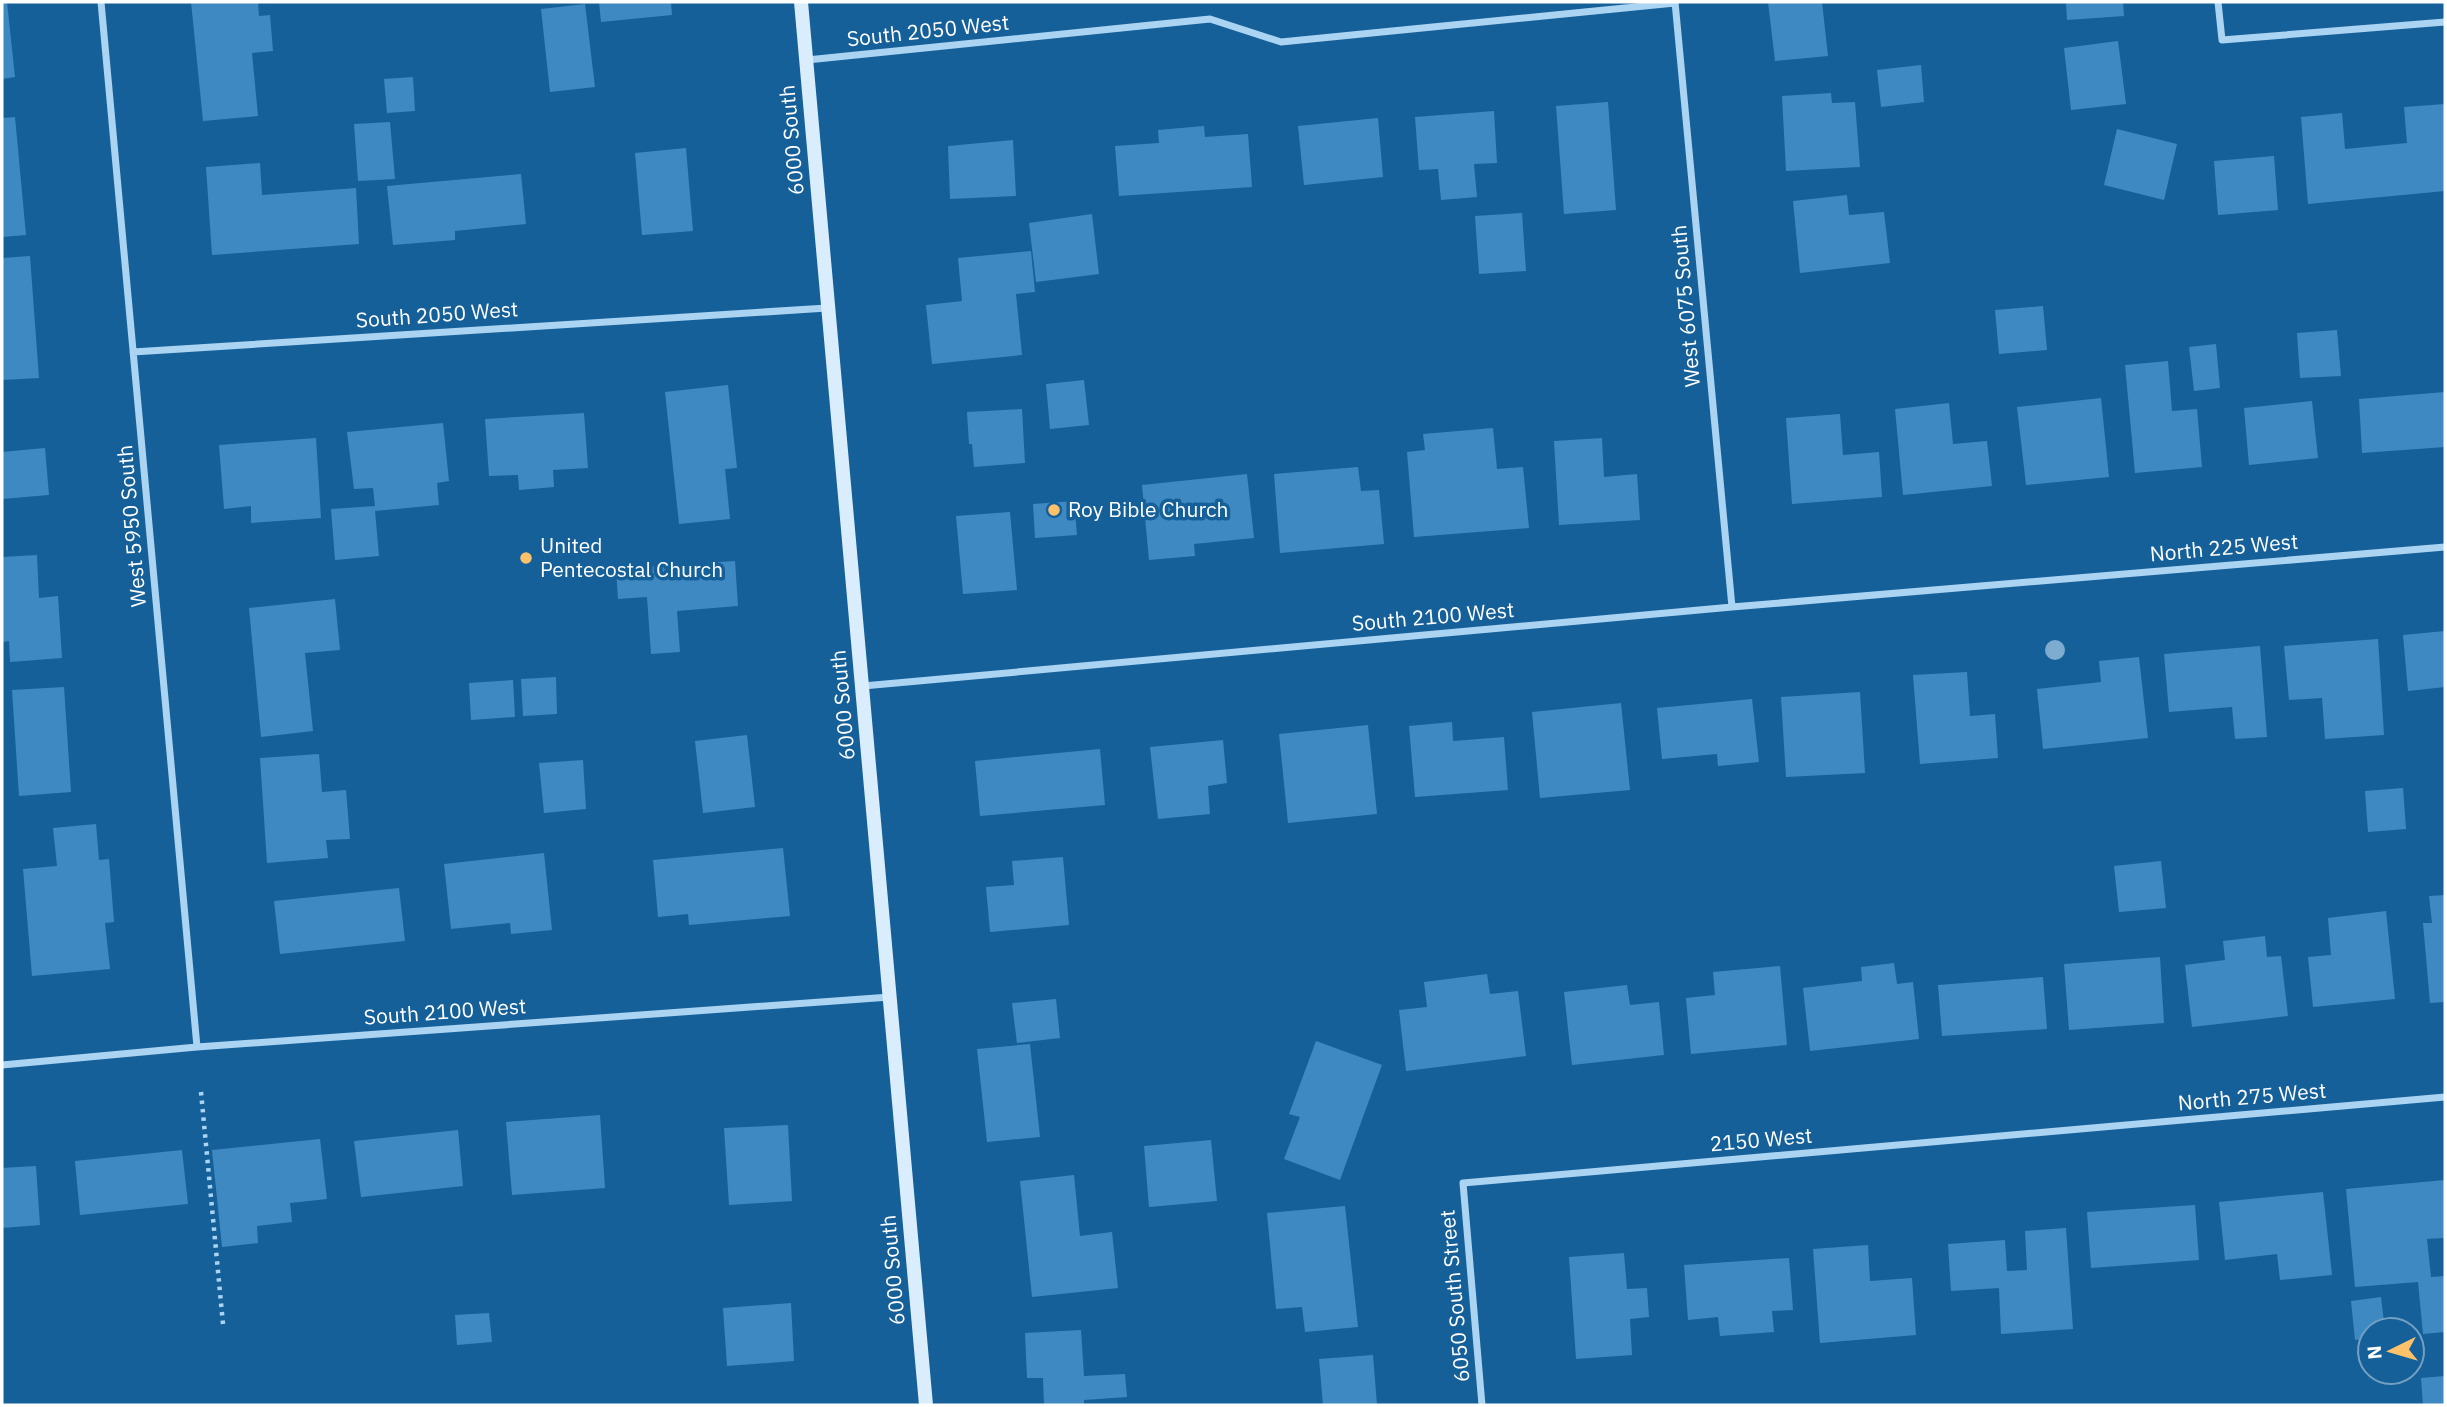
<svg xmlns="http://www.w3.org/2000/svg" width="2447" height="1407" font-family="'IBM Plex Sans',sans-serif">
	<rect width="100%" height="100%" fill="#16609a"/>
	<path fill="#3e89c1" d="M2 2H7L15 77 2 79Z
		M191 2H258L259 16 270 15 273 51 252 53 258 116 203 121Z
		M599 2H671L672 15 601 22Z
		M1768 2H1822L1828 56 1775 61Z
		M2066 2H2123L2124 16 2067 20Z
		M585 4 595 87 550 92 541 9Z
		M2118 41 2126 104 2071 110 2064 48Z
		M1921 65 1924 102 1881 107 1877 70Z
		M413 77 415 111 387 113 384 79Z
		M1831 93 1832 103 1855 102 1860 167 1786 171 1782 96Z
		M1608 102 1616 210 1564 214 1556 106Z
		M2445 104V191L2308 204 2301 117 2342 113 2345 149 2407 143 2404 107Z
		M1494 111 1497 163 1474 164 1477 197 1441 200 1438 169 1419 170 1415 117Z
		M15 117 26 235 2 237V118Z
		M1378 118 1383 177 1304 185 1298 126Z
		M390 122 395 179 358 181 354 124Z
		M1204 126 1205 137 1248 134 1252 187 1119 196 1115 146 1159 143 1158 130Z
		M2117 129 2177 144 2164 200 2104 185Z
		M1013 140 1016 196 950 199 948 146Z
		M686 148 693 231 642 235 635 153Z
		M2274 156 2278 210 2218 215 2214 161Z
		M260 163 262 195 356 188 359 244 212 255 206 167Z
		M521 174 526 224 455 231V240L393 245 387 186Z
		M1847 195 1849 215 1884 212 1890 263 1800 273 1793 201Z
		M1522 213 1526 271 1479 274 1475 216Z
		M1092 214 1099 274 1036 282 1029 223Z
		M1031 251 1035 292 1016 294 1022 355 932 364 926 305 962 301 958 258Z
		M30 256 39 378 2 380V258Z
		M2043 306 2047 350 1999 354 1995 310Z
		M2337 330 2341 376 2300 378 2297 333Z
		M2216 344 2220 388 2194 391 2189 347Z
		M2168 361 2172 411 2197 409 2202 467 2135 473 2125 365Z
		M1084 380 1089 425 1050 429 1046 384Z
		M728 385 737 468 725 469 730 519 679 524 665 392Z
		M2445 392V447L2362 453 2359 399Z
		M2101 398 2109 477 2026 485 2017 407Z
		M2312 401 2318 458 2249 465 2244 408Z
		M1949 403 1953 444 1987 441 1992 486 1903 495 1895 409Z
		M1022 409 1025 463 974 467 972 444H969L967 412Z
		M584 413 588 468 553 470 554 487 519 490 518 475 489 476 485 419Z
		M1840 414 1843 455 1879 452 1882 497 1792 504 1786 418Z
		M443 423 449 481 437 483 439 505 375 511 379 556 335 560 331 509 375 506 373 488 354 489 347 432Z
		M1493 428 1497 469 1523 467 1529 528 1414 537 1407 452 1425 450 1423 434Z
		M316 438 321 518 251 523V506L224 509 219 445Z
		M1602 438 1604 477 1637 474 1640 520 1559 525 1554 441Z
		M45 448 49 495 2 499V452Z
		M1358 467 1361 491 1379 490 1384 544 1280 553 1274 474Z
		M1247 474 1254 538 1194 544 1195 556 1149 560 1142 485Z
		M1074 501 1077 535 1035 538 1033 504Z
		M1010 512 1017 590 963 594 956 516Z
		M37 555 39 598 58 596 62 658 10 662 9 641 2 642V557Z
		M735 561 738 606 677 611 680 652 651 654 647 597 618 599 616 569Z
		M335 599 340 650 305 653 313 731 261 737 249 608Z
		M2445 631V687L2408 691 2403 635Z
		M2378 639 2384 735 2325 739 2322 698 2289 700 2284 646Z
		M2260 646 2267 737 2235 739 2232 707 2169 712 2164 654Z
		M2139 657 2148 738 2043 749 2037 689 2101 682 2099 661Z
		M1967 672 1970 716 1995 714 1998 758 1920 764 1913 675Z
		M556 677 557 714 523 716 521 679Z
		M513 680 515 717 471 720 469 683Z
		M64 687 71 792 19 796 12 690Z
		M1860 692 1865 773 1786 777 1781 697Z
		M1752 699 1759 762 1718 766 1717 754 1662 759 1657 708Z
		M1621 703 1630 790 1540 798 1532 712Z
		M1452 722 1453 741 1504 737 1508 790 1415 797 1409 726Z
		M1368 725 1377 814 1288 823 1279 734Z
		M747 735 755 807 703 813 695 741Z
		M1223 740 1227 783 1208 786 1210 814 1158 819 1150 747Z
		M1100 749 1105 805 980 816 975 761Z
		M319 754 322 792 346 790 350 839 326 840 328 858 267 863 260 758Z
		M583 760 586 809 544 813 539 763Z
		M2403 788 2406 829 2368 832 2365 791Z
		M96 824 99 860 109 859 114 922 105 923 110 969 32 976 23 869 57 866 53 828Z
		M783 848 790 916 689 925 688 914 658 917 653 860Z
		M544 853 552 930 511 934 510 923 451 929 444 864Z
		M1063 857 1069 925 990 932 986 887 1014 885 1012 861Z
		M2161 861 2166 908 2119 912 2114 866Z
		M399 888 405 941 280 954 274 901Z
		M2445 895V1002L2430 1003 2423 923H2432L2429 896Z
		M2386 911 2395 999 2313 1007 2308 957 2331 955 2328 918Z
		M2265 936 2267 957 2281 956 2288 1016 2192 1027 2185 965 2225 960 2223 941Z
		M2160 957 2164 1023 2069 1030 2064 964Z
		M1894 963 1897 984 1913 982 1919 1039 1810 1051 1803 988 1862 981 1861 967Z
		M1780 966 1787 1045 1691 1054 1686 998 1715 995 1713 972Z
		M1487 974 1490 994 1518 991 1526 1056 1406 1071 1399 1010 1427 1007 1424 982Z
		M2043 977 2047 1029 1942 1036 1938 985Z
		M1627 985 1630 1005 1659 1002 1664 1055 1572 1065 1564 992Z
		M1056 999 1060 1038 1017 1043 1012 1003Z
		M1316 1041 1382 1065 1340 1180 1284 1159 1300 1117 1289 1114Z
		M1030 1044 1040 1137 987 1142 977 1049Z
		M600 1115 605 1188 512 1195 506 1122Z
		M788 1125 792 1201 729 1205 724 1128Z
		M458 1130 463 1186 361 1197 354 1141Z
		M320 1139 327 1199 290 1203 292 1222 257 1226 258 1243 222 1247 212 1150Z
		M1211 1140 1217 1201 1149 1207 1144 1146Z
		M182 1150 188 1204 80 1215 75 1161Z
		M36 1166 40 1225 2 1228V1168Z
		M1074 1175 1080 1236 1112 1232 1118 1288 1032 1297 1020 1181Z
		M2445 1180V1238L2427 1239 2431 1277 2445 1276V1332L2423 1334 2418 1282 2355 1287 2346 1189Z
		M2323 1192 2332 1275 2280 1280 2277 1254 2225 1260 2219 1202Z
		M2195 1205 2199 1260 2091 1268 2087 1212Z
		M1345 1206 1358 1327 1305 1332 1302 1307 1276 1309 1267 1213Z
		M2066 1228 2073 1329 2001 1334 1999 1288 1951 1291 1948 1244 2005 1240 2007 1271 2027 1270 2025 1231Z
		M1868 1245 1870 1281 1912 1278 1916 1335 1820 1343 1813 1249Z
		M1624 1253 1627 1289 1647 1288 1649 1317 1630 1319 1632 1355 1576 1359 1569 1257Z
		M1789 1258 1793 1310 1772 1311 1774 1332 1720 1336 1718 1317 1688 1320 1684 1265Z
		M2381 1297 2385 1330H2370V1338L2355 1340 2351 1301Z
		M791 1303 794 1361 727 1366 723 1308Z
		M489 1313 492 1342 457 1345 455 1315Z
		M1081 1330 1084 1376 1125 1374 1127 1397 1084 1400V1405H1044L1043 1378H1027L1025 1333Z
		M1373 1355 1377 1405H1323L1319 1359Z
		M2445 1376V1405H2423L2421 1378Z"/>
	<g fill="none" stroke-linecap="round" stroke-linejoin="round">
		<path stroke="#aad4f2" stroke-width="4.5" stroke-dasharray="3.5 5" stroke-linecap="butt" d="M201 1092 223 1324"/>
		<path stroke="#aad4f2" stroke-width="7" d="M101 2 197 1047
			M1675 2 1732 607
			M2218 2 2222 40 2445 22
			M807 60 1210 19 1281 42 1675 3
			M133 352 827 308
			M863 686 1732 607 2445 547
			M2 1065 197 1047 890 997
			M1482 1405 1463 1183 2445 1097"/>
		<path stroke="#d9edfc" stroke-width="14" d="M801 2 926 1405"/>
	</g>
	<circle fill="#7dacd0" cx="2055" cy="650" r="10"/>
	<g fill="#ffc26b" stroke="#16609a" stroke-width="2.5">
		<circle cx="1054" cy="510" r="7"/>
		<circle cx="526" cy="558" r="7"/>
	</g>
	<g text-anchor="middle" stroke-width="7" stroke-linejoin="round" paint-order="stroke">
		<g font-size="21" fill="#fff" stroke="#16609a">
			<text transform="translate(928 31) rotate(-6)" y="7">South 2050 West</text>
			<text transform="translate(792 140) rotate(-95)" y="7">6000 South</text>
			<text transform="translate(1686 306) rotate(-95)" y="7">West 6075 South</text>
			<text transform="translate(437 315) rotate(-4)" y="7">South 2050 West</text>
			<text transform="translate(132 526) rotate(-95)" y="7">West 5950 South</text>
			<text transform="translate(2224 548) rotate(-5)" y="7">North 225 West</text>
			<text transform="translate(1433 617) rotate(-5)" y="7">South 2100 West</text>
			<text transform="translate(843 705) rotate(-95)" y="7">6000 South</text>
			<text transform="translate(445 1012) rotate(-4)" y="7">South 2100 West</text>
			<text transform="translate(2252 1097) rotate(-5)" y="7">North 275 West</text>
			<text transform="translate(1761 1140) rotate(-5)" y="7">2150 West</text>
			<text transform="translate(893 1270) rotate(-95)" y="7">6000 South</text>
			<text transform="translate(1455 1296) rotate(-95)" y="7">6050 South Street</text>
		</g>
		<g font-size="21" fill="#fff" stroke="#16609a" text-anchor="start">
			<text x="1068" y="517">Roy Bible Church</text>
			<text x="540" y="553">United<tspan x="540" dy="24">Pentecostal Church</tspan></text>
		</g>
	</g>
	<rect width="2447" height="1407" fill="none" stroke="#ffffff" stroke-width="7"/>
	<g transform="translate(2391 1351) rotate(265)"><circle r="33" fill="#16609a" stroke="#73a0c2" stroke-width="2"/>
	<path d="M0-5L12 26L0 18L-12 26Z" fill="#ffc26b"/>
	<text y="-10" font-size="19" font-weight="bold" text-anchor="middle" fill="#ffffff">N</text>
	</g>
</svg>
